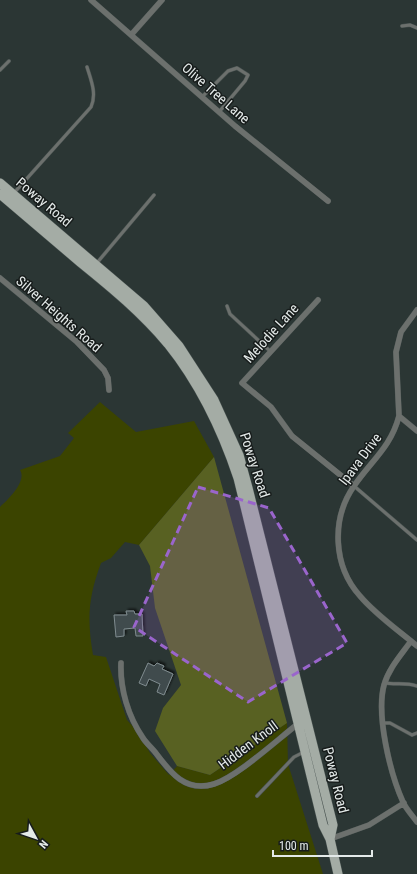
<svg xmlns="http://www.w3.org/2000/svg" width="417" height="874" font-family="'Roboto Condensed',sans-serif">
	<defs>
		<filter id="shadow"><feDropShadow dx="2" dy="-2" stdDeviation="1" flood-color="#0009"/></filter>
	</defs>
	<rect width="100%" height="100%" fill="#2b3634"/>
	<path fill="#3b4400" d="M100 402 136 432 194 421 214 457 139 545 125 542 111 558 101 563C88 598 87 619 93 655L106 657 127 720 139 733 150 753 169 775 177 766 210 775 287 723 288 764 323 874H0V507C9 499 27 481 20 470L60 456 74 438 68 433Z"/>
	<path fill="#586122" d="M214 457 287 723 210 775 177 766 155 731 163 708 181 685 155 608 150 566 139 545Z"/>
	<path fill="#404b4e" stroke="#7f8b8e" filter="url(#shadow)" d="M126 611H134L135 614H142L143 636H136L135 628 124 629V636L116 637 114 615H127Z
		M148 663 154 666 157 663 164 666 162 669 173 674 164 695 157 692 160 684 149 679 146 686 139 683Z"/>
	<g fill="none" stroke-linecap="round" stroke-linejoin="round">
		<defs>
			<path id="lane" d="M402 26 410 25 417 28
				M0 70 9 61
				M202 97 228 71 237 68 248 75 245 81 219 112
				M13 194 91 107C97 94 91 80 87 67
				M96 264 154 195
				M227 306 230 314 270 351
				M354 486 417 540
				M385 683C396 685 406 682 417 686
				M382 723H390L412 735 417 733
				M257 796 294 757 304 752"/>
			<path id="street" d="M91 0 235 126 328 201
				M131 35 162 0
				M0 278 77 342 104 370 108 378 109 390
				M318 300 242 383 271 407 292 436 354 486
				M417 310 401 332 396 352 399 416C391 447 371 461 354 486 331 519 333 566 360 596 376 615 398 630 417 646
				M399 416 417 431
				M411 641C401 655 389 668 384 685 376 715 390 773 403 802 406 809 412 815 417 822
				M121 663C120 689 128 716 143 738 146 743 151 747 155 752 170 772 185 793 214 784 237 777 278 739 299 723
				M330 839 369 825 404 803"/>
			<path id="primary" d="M0 183 144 306 179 346 214 400 239 455 248 488 333 825 330 839
				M0 194C27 217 54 240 81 263 112 288 142 313 168 344 200 384 222 430 238 478L323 825 330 839 338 874"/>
		</defs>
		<use href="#lane" stroke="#495351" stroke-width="4"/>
		<use href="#street" stroke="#495351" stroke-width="6"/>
		<use href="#primary" stroke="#495351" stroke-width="10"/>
		<use href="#lane" stroke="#6c706d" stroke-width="3"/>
		<use href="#street" stroke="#6c706d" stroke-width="5.5"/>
		<use href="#primary" stroke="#a4aca5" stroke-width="9"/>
	</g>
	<path fill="#9a65cc" fill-opacity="0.2" stroke="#9a65cc" stroke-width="3" stroke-dasharray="8 5" stroke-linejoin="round" d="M198 487 269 508 347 643 248 702 134 627Z"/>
	<g text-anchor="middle" stroke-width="3" stroke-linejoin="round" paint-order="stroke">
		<g font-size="14" fill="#e4eae9" stroke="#171c1b">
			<text transform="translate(216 93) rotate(41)" y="5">Olive Tree Lane</text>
			<text transform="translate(44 202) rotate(40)" y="5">Poway Road</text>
			<text transform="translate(59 314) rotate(41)" y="5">Silver Heights Road</text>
			<text transform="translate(271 333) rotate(-48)" y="5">Melodie Lane</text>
			<text transform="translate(360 459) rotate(-53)" y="5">Ipava Drive</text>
			<text transform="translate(255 465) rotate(72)" y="5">Poway Road</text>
			<text transform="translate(248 745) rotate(-37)" y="5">Hidden Knoll</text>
			<text transform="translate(336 780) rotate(76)" y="5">Poway Road</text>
		</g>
	</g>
	<g transform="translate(36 838) rotate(130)" stroke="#171c1b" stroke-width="3" paint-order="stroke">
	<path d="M0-3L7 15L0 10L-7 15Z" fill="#e4eae9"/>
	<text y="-6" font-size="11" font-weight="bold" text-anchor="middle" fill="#e4eae9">N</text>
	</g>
	<path d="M273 850v6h99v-6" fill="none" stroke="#e4eae9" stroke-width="2"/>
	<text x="279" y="850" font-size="12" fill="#e4eae9" stroke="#171c1b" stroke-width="3" paint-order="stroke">100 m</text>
</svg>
